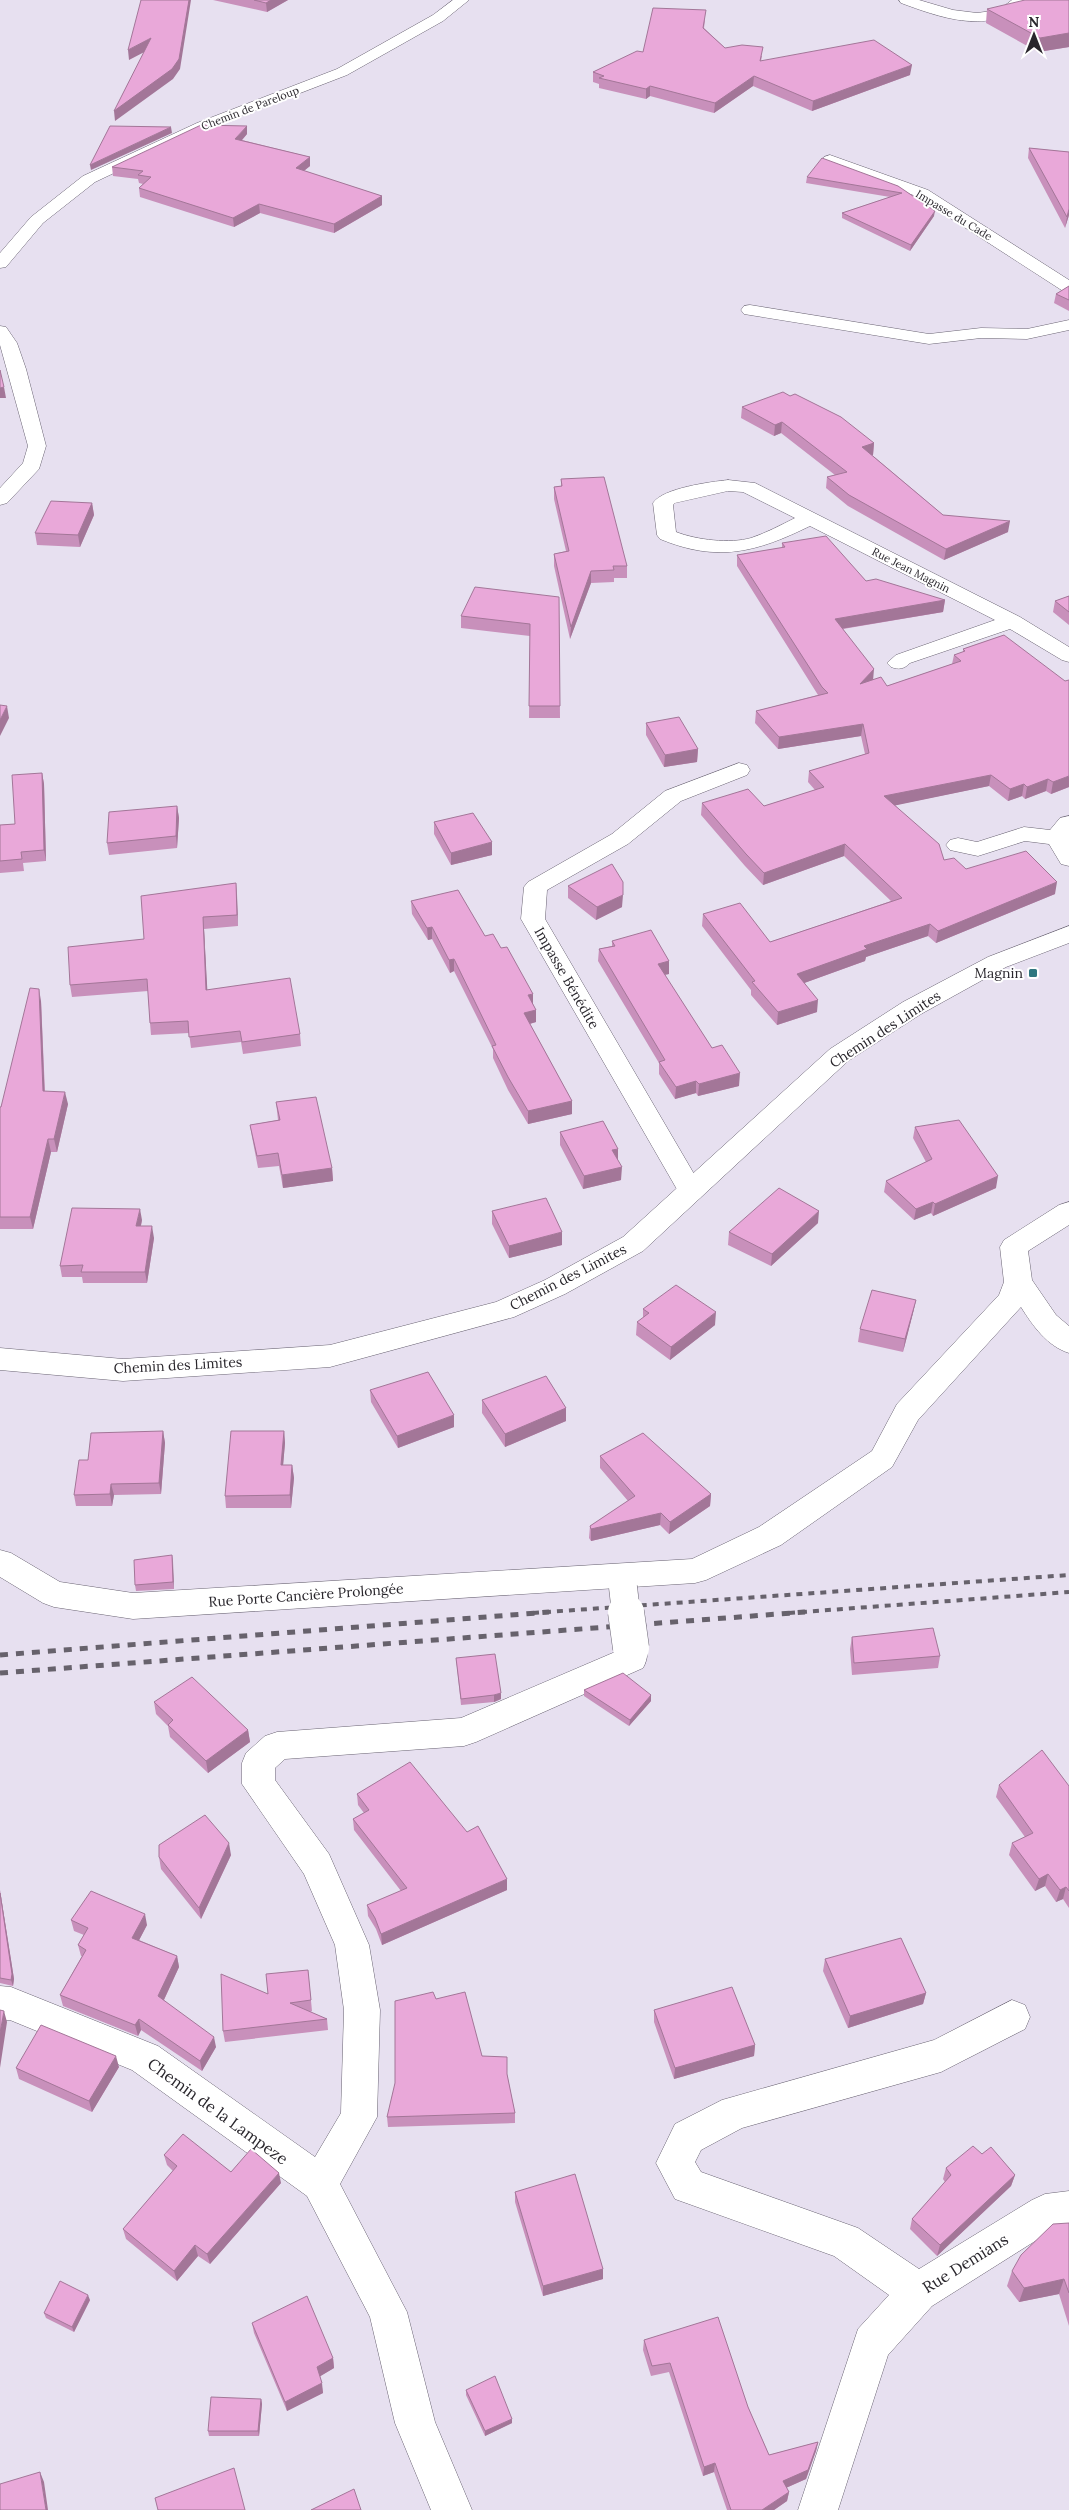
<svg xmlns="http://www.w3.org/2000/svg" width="1069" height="2510" font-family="Lora,serif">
	<rect width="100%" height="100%" fill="#e7e0f0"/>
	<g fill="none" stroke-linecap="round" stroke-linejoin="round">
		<defs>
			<path id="street" d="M453 0H469L443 21 347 75 207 129 95 182 43 223 6 267 0 268V253L31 217 83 176 197 123 337 69 433 15Z
				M899 0H919L953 10 977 13 999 10 1012 0H1030C1027 4 1024 4 1021 7 985 34 939 17 901 3Z
				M830 155 928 190 1069 280V292L1063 291 916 196 824 163 822 160 824 157Z
				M750 305 929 334 981 328 1027 329 1069 320V330L1027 339 981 338 929 344 744 314 741 310 744 306Z
				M0 326 6 327 17 343 26 369 46 446 39 469 7 503 0 505V488L23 463 28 446 0 345Z
				M728 480 755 483 1020 617 1069 647V662L1062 660 1010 629 910 663C904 669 899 670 891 667L887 663 896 655 995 620 810 526C757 552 718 563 660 539L657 535 653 503C663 488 710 482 728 480ZM728 491 743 492 795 518C781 525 766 533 751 538 730 544 697 540 676 532L673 505 675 503Z
				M739 763 747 765 750 770 747 775 681 801 628 844 547 890 545 919 704 1191 700 1198 691 1200 682 1198 521 919 524 887 528 882 612 834 665 791Z
				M1069 816V866L1061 864 1049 844 1025 841 978 856 950 850 946 845 950 840 958 838 977 842 1024 827 1050 830 1060 818Z
				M1069 1202V1225L1028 1251 1032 1280 1056 1315 1069 1326V1353C1047 1346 1033 1326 1021 1307L918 1420 892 1467 781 1545 706 1580 695 1583 133 1619 54 1607 43 1603 0 1577V1550L11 1553 60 1582 133 1593 692 1559 759 1527 872 1451 897 1404 999 1295 1004 1282 1000 1247 1004 1240 1059 1205Z
				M631 1635 642 1639C648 1650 649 1657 643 1668L476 1742 464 1746 285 1759 275 1768V1780L329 1854 369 1945 380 2010 377 2117 340 2184 407 2312 435 2422 472 2510H431L395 2423 370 2317 307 2196 132 2070 10 2020H0V1986L11 1987 158 2046 315 2157 341 2113 344 2010 335 1945 304 1874 242 1784V1763L246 1753 265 1736 277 1732 461 1718 615 1652 620 1639Z
				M1012 2000 1025 2005 1030 2017 1025 2029 941 2072 742 2128 701 2150 695 2162 701 2172 858 2228 919 2269 1032 2200 1045 2194 1069 2191V2229L1051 2231 932 2306 888 2355 838 2510H798L858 2329 889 2295 834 2256 675 2199 656 2163 675 2124 722 2100 934 2040Z"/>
			<path id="secondary" d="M1069 926V943L1006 967 921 1014 848 1061 643 1251 565 1294 514 1317 330 1367 123 1381 0 1370V1348L123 1359 330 1345 496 1302 545 1280 623 1237 830 1049 903 1002 988 957Z"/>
		</defs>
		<use href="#street" stroke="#6a6473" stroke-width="1"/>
		<use href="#secondary" stroke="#6a6473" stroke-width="1"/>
		<use href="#street" fill="#fff" fill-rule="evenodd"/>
		<use href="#secondary" fill="#fff" fill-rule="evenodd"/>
		<path stroke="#67626c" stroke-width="4" stroke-dasharray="6 6" stroke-linecap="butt" d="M533 1613 1069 1575
			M789 1613 1069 1592"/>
		<path stroke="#67626c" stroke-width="5" stroke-dasharray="8 8" stroke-linecap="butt" d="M0 1655 549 1612
			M0 1673 805 1612"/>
		<defs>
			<path id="street-bridge-far1" d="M623 1587 626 1613"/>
			<path id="street-bridge" d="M626 1612 631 1648"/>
		</defs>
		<use href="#street-bridge-far1" stroke="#6a6473" stroke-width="29" stroke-linecap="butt"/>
		<use href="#street-bridge" stroke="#6a6473" stroke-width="37" stroke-linecap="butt"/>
		<use href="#street-bridge-far1" stroke="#fff" stroke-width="28"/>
		<use href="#street-bridge" stroke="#fff" stroke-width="36"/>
	</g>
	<path fill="#c890bb" d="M213 0H288L267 12Z
		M1069 0V47L1038 52 986 23 987 9Z
		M705 20 704 28 725 48 762 56 761 61 910 75 812 111 753 86 714 113 650 96 646 99 599 88V84L593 82V72L643 52Z
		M247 134 242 140 310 157V166L304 171 382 196V205L334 233 260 213 234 227 140 197 139 188 143 184 139 183 138 179 113 176 112 167Z
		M1029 148 1069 152V215L1065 228 1028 158Z
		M807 177 898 186 934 216 910 251 842 218V213L890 197 806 183Z
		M1069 286V311L1054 303 1056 294Z
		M742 407 874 443 873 455H872L943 515 1008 532 944 560 848 506 826 488 827 477 835 475 781 433 774 436 741 418Z
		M561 479 627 566V578H614V582L591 583 570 639 554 566V554L566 551 554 499V487L561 486Z
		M92 503 94 515 80 547 37 545 35 533Z
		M782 543 866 581 945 600 943 612 843 629 873 680 887 686 952 664 954 655 963 652V649L1004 635 1069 787 1051 794 1046 791 1025 799 1022 796 1008 801 989 786 895 805 944 860 966 869 1055 894 936 943 928 936 866 957 865 961 804 983 817 1012 777 1025 751 995V990L702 926 703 914 770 942 891 901 844 856 763 885 745 866 701 815 702 803 764 806 815 790 808 782 809 771 865 754 861 736 778 749 755 723 756 711 818 695 737 566V555L782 548Z
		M1069 596V625L1053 612 1055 601Z
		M559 597 560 718H529L530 636 461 628V616Z
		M646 723 698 749 697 762 664 767 646 735Z
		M42 773 44 784 46 861 23 863 24 871 0 873V825L15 824Z
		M177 806 179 818 177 848 109 855 107 843Z
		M434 822 492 855 451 865 434 834Z
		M236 883 238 926 204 929 207 990 300 1034 301 1046 243 1054 241 1042 191 1048 189 1033 151 1035 150 1023 148 991 72 997 70 985Z
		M568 886 622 907 596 920 568 898Z
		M411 901 485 936 533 1006 536 1022 530 1024 572 1101V1114L528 1124 508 1090 493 1058V1049L454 971 450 973 432 939 428 940 412 914Z
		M612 941 669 961V974L664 975 712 1048 739 1086 698 1096 696 1093 675 1099 659 1074V1063L598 961 599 949 612 946Z
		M41 1001 45 1092 68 1104 57 1152H51L33 1229H0V1107H1Z
		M276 1102 332 1168 333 1181 283 1188 279 1166 258 1168 252 1137 250 1125 278 1120Z
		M915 1127 996 1188 933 1216 931 1213 914 1220 884 1192 886 1181 926 1162 913 1138Z
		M560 1132 618 1161 621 1180 583 1189 560 1145Z
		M492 1211 562 1245 509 1258 492 1224Z
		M142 1220 141 1226 154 1238 147 1283H83L82 1277H62L60 1266Z
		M818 1223 771 1266 728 1245 729 1232Z
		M916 1300 913 1313 903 1352 858 1342 860 1329Z
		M643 1309 715 1325 670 1360 636 1335 637 1322 643 1318Z
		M370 1390 454 1427 398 1448 371 1402Z
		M482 1400 566 1408V1421L505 1447 482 1413Z
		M163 1431 165 1443 161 1494 114 1495 112 1506H76L74 1495 88 1460Z
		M284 1431 285 1443 283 1465H292L294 1478 291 1508H226L225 1496Z
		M600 1456 711 1494 710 1506 669 1534 660 1525 591 1541 589 1538 590 1526 628 1501 600 1468Z
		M172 1555 174 1589 136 1591 135 1585Z
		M852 1637 940 1656 938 1668 852 1675 850 1649Z
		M456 1658 501 1699 494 1702 461 1705Z
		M584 1690 651 1701 629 1726 584 1696Z
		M154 1702 248 1730 250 1742 208 1773 170 1737 168 1726 156 1714Z
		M999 1785 1069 1786V1908L1063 1899 1056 1902 1045 1886 1035 1891 1009 1855 1012 1843 1025 1837 996 1797Z
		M357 1794 507 1890 382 1945 376 1929 368 1916 367 1905 401 1891 354 1830 353 1819 364 1813 358 1805Z
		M231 1855 201 1919 161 1869 159 1857Z
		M0 1890 14 1979 13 1986 0 1983Z
		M71 1920 147 1925 139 1940 177 1956 179 1967 164 2000 216 2047 202 2071 141 2030 138 2036 63 2006 60 1995 82 1956H81L78 1945 84 1935 74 1931Z
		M825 1959 926 1993 923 2004 848 2028 823 1971Z
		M308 1970 312 2011 310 2012 327 2019 328 2030 225 2042 223 2031 268 1994Z
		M436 1999 482 2056 507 2074 515 2113V2123L388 2127 387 2117Z
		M654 2010 755 2045 754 2056 674 2079 654 2022Z
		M119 2067 92 2112 19 2079 16 2068Z
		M982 2154 1015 2175 1011 2186 937 2256 910 2229 912 2219 945 2182 943 2179 946 2168Z
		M164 2155 231 2172 281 2183 210 2264 198 2256 177 2281 126 2239 123 2229 173 2171 167 2165Z
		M515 2192 603 2269V2279L543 2296 515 2202Z
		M1069 2223V2326L1059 2294 1019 2302 1007 2286 1012 2271Z
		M90 2300 74 2332 46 2318 44 2313Z
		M252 2323 333 2358 334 2368 320 2376 323 2393 287 2411 254 2333Z
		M644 2340 748 2407 769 2455 818 2442 816 2451 806 2479 786 2488 789 2492 787 2501 774 2510H727L714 2472 703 2476 669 2372 651 2376 643 2350Z
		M466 2390 512 2419V2423L485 2436 466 2395Z
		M261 2399 262 2404 259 2436H209L208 2431Z"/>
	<path fill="#a37698" d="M189 0H191L180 69 173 79 115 121 114 111Z
		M271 0H288L267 12 266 3Z
		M1069 33V47L1038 52 1040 38Z
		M151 38 152 48 129 60 128 50Z
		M912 65 910 75 812 111 813 101Z
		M754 76 753 86 714 113 715 103Z
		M650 86V96L646 99V89Z
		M247 126V134L236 147 235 139Z
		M171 127 172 133 91 170 90 165Z
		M310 157V166L296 177V168Z
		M382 196V205L334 233V224Z
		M259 204 260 213 234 227 233 218Z
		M1069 209V215L1065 228 1067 217Z
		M935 211 934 216 910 251 911 245Z
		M4 387 6 398H0V388Z
		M782 422 781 433 774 436 775 425Z
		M874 443 873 455 861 458 862 447Z
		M92 503 94 515 80 547 78 535Z
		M1010 521 1008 532 944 560 946 549Z
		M591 571V583L570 639 571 627Z
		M945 600 943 612 834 630 835 619Z
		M874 669 873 681 860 684Z
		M7 706 9 718 0 736V720Z
		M863 724 861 736 778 749 779 737Z
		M698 749 697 762 664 767 665 755Z
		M42 773 44 784 46 861 44 850Z
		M991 775 989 786 883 808 884 796Z
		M1069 776V787L1051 794 1053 782Z
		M1048 779 1046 791 1025 799 1027 787Z
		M1024 784 1022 796 1008 801 1010 789Z
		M177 806 179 818 177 848 176 836Z
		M492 842V855L451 865V853Z
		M845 844 844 856 763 885 764 873Z
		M1057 882 1055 894 936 943 938 931Z
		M236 883 237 894 238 926 237 915Z
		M623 895 622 907 596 920 597 907Z
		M203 917 204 929 208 1002 206 990Z
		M930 924 928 936 866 957 865 961 796 986 797 974 864 946Z
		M432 927V939L428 940 427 928Z
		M454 959V971L450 973 449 960Z
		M669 961V974L657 976 658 964Z
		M39 989 41 1001 45 1104 43 1091Z
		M533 994V1006L528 995Z
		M818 1000 817 1012 777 1025 778 1012Z
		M536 1010V1022L525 1025 524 1013Z
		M740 1073 739 1086 698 1096 699 1084Z
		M696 1081V1093L675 1099 676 1087Z
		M65 1092 68 1104 57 1152 54 1139Z
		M572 1101V1114L528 1124V1111Z
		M48 1139 51 1152 33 1229 30 1217Z
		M618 1149V1161L612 1150Z
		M622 1167 621 1180 583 1189 584 1176Z
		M332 1168 333 1181 283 1188 282 1175Z
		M998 1176 996 1188 933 1216 935 1204Z
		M933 1202 931 1213 914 1220 916 1209Z
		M140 1209 142 1220 138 1238 136 1226Z
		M819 1211 818 1223 771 1266 772 1254Z
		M152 1226 154 1238 147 1283 145 1272Z
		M562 1232V1245L509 1258V1246Z
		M916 1300 913 1313 903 1352 905 1339Z
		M716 1312 715 1325 670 1360 671 1347Z
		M566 1408V1421L505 1447V1434Z
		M454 1415V1427L398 1448 397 1436Z
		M163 1431 165 1443 161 1494 159 1483Z
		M284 1431 285 1443 282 1478 281 1465Z
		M292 1465 294 1478 291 1508 290 1495Z
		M111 1484 114 1495 112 1506 110 1494Z
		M711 1494 710 1506 669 1534 670 1522Z
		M661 1513 660 1525 591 1541V1529Z
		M172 1555 173 1561 174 1589 173 1582Z
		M501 1693V1699L494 1702V1695Z
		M651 1695V1701L629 1726 630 1720Z
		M248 1730 250 1742 208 1773 206 1761Z
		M229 1843 231 1855 201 1919 199 1908Z
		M1048 1874 1045 1886 1035 1891 1039 1879Z
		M507 1879V1890L382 1945 381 1934Z
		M1066 1887 1063 1899 1056 1902 1060 1890Z
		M0 1890 14 1979 13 1986 11 1980Z
		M145 1914 147 1925 135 1948 132 1938Z
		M177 1956 179 1967 161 2006 158 1996Z
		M926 1993 923 2004 848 2028 850 2016Z
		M4 2011 7 2022 0 2068V2033Z
		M139 2019 141 2030 138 2036 135 2025Z
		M214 2037 216 2047 202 2071 200 2061Z
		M755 2045 754 2056 674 2079 675 2068Z
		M116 2056 119 2067 92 2112 89 2101Z
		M279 2173 281 2183 210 2264 207 2254Z
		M1015 2175 1011 2186 937 2256 940 2245Z
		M195 2245 198 2256 177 2281 174 2271Z
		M603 2269V2279L543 2296V2286Z
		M1064 2279 1059 2294 1019 2302 1024 2288Z
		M88 2295 90 2300 74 2332 72 2327Z
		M333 2358 334 2368 319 2377 317 2367Z
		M322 2383 323 2393 287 2411 285 2402Z
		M261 2399 262 2404 259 2436 258 2431Z
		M512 2419V2423L485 2436V2431Z
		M818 2442 816 2451 806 2479 781 2490 783 2481Z
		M715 2463 714 2472 703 2476 704 2467Z
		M40 2472 44 2482 48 2510H46Z
		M789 2492 787 2501 774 2510H762Z"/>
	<path fill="#e9a8d9" stroke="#a37698" d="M141 0H189L179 59 172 69 114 111 151 38 128 50Z
		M254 0H271L266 3Z
		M1025 0H1069V33L1040 38 987 9Z
		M653 8 706 10 703 28 725 48 742 45 763 47 760 61 874 40 912 65 813 101 754 76 715 103 650 86 646 89 599 78 604 76 593 72 637 51 643 52Z
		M201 125 247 126 235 139 310 157 296 168 382 196 334 224 259 204 233 218 139 188 151 177 138 175 143 171 112 167Z
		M110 126 171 127 90 165Z
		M1029 148 1069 152V209L1067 217Z
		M822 158 898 186 935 211 911 245 842 213 902 193 807 177Z
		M1069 286V300L1056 294Z
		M0 370 4 387 0 388Z
		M783 392 790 396 795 394 841 417 874 443 862 447 943 515 1010 521 946 549 849 495 827 477 847 472 782 422 775 425 742 407Z
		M604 477 627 566H613L614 570 591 571 571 627 554 554 569 551 554 487 562 486 561 479Z
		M51 501 92 503 78 535 35 533Z
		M826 536 866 581 876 579 945 600 835 619 874 669 860 684 881 677 887 686 961 661 954 655 965 651 963 649 1004 635 1065 681 1069 680V776L1053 782 1048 779 1027 787 1024 784 1010 789 991 775 884 796 939 844 944 860 954 858 966 869 1026 851 1057 882 938 931 930 924 864 946 867 949 797 974 818 1000 778 1012 752 982 755 981 703 914 740 903 770 942 902 898 845 844 764 873 746 854 702 803 748 789 764 806 824 787 809 771 869 753 863 724 779 737 756 711 828 693 822 687 737 555 785 547 782 543Z
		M475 587 559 597 560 706H529L530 624 461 616Z
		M1069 596V612L1055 601Z
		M0 705 7 706 0 720Z
		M679 717 698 749 665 755 646 723Z
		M42 773 44 850 21 852 22 859 0 861V825L15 824 12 775Z
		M177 806 176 836 107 843 109 812Z
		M473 813 492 842 451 853 434 822Z
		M612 864 623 882V895L597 907 568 886Z
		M236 883 237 915 203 917 206 990 290 978 300 1034 242 1042 240 1031 189 1037 188 1021 150 1023 147 979 70 985 68 947 144 939 141 896Z
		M458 890 485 936 493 934 501 948 507 947 533 994 528 995 536 1010 524 1013 572 1101 528 1111 508 1077 492 1046 496 1045 454 959 449 960 432 927 427 928 411 901Z
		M651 930 669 961 658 964 712 1048 722 1045 740 1073 699 1084 696 1081 676 1087 659 1062 665 1060 599 949 615 946 612 941Z
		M30 988 39 989 43 1091 65 1092 54 1139H48L30 1217H0V1107H1Z
		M316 1097 332 1168 282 1175 278 1153 257 1156 250 1125 280 1120 276 1102Z
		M959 1120 998 1176 935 1204 933 1202 916 1209 886 1181 932 1159 915 1127Z
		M603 1121 618 1149 612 1150 622 1167 584 1176 560 1132Z
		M779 1188 819 1211 772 1254 729 1232Z
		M546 1198 562 1232 509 1246 492 1211Z
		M72 1208 140 1209 136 1226H152L145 1272H81L83 1265 60 1266Z
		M676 1285 716 1312 671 1347 637 1322 649 1313 643 1309Z
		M872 1290 916 1300 905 1339 860 1329Z
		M428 1372 454 1415 397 1436 370 1390Z
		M546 1376 566 1408 505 1434 482 1400Z
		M163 1431 159 1483 111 1484 110 1494 74 1495 79 1460H88L91 1433Z
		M231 1431H284L281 1465H292L290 1495 225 1496Z
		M643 1433 711 1494 670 1522 661 1513 591 1529 590 1526 635 1496 600 1456Z
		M172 1555 173 1582 135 1585 134 1560Z
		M933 1628 940 1656 854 1663 852 1637Z
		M495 1654 501 1693 494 1695 461 1699 456 1658Z
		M623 1673 651 1695 630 1720 584 1690Z
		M192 1677 248 1730 206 1761 168 1725 173 1720 154 1702Z
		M1042 1750 1069 1786V1891L1066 1887 1060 1890 1048 1874 1039 1879 1012 1843 1033 1833 999 1785Z
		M410 1762 467 1832 478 1826 507 1879 381 1934 375 1918 367 1905 407 1888 353 1819 369 1810 357 1794Z
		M205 1815 229 1843 199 1908 159 1857V1845Z
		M91 1891 145 1914 132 1938 177 1956 158 1996 214 2037 200 2061 139 2019 135 2025 60 1995 86 1950 78 1945 88 1928 71 1920Z
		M0 1893 12 1974 11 1980 0 1978Z
		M901 1938 926 1993 850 2016 825 1959Z
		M308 1970 311 2000 290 2003 327 2019 223 2031 221 1974 268 1994 266 1974Z
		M732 1987 755 2045 675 2068 654 2010Z
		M433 1992 436 1999 465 1992 482 2056 507 2057V2074L515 2113 387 2117 395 2083V2001Z
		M0 2010 4 2011 0 2033Z
		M41 2025 116 2056 89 2101 16 2068Z
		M183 2134 231 2172 251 2149 279 2173 207 2254 195 2245 174 2271 123 2229 177 2166 164 2155Z
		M973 2146 982 2154 991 2147 1015 2175 940 2245 912 2219 951 2175 946 2168Z
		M575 2174 603 2269 543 2286 515 2192Z
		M1069 2223V2293L1064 2279 1024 2288 1012 2271 1021 2255 1053 2224Z
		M60 2281 88 2295 72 2327 44 2313Z
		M307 2296 333 2358 317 2367 322 2383 285 2402 252 2323Z
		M718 2317 748 2407 769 2455 818 2442 808 2470 783 2481 789 2492 762 2510H731L715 2463 704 2467 670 2363 652 2366 644 2340Z
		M495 2376 512 2419 485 2431 466 2390Z
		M211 2397 261 2399 258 2431H208Z
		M234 2468 245 2510H158L155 2498Z
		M40 2472 46 2510H0V2484Z
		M354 2489 361 2510H311Z"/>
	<rect fill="#2e767f" stroke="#fff" stroke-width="2" x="1028" y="968" width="10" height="10" rx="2.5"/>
	<g text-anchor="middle" stroke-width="4" stroke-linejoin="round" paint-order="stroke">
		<g font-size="11" fill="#29262c" stroke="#fff">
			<text transform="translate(250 108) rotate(-21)" y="4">Chemin de Pareloup</text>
			<text transform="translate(954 215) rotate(31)" y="4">Impasse du Cade</text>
			<text transform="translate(911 570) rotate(27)" y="4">Rue Jean Magnin</text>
		</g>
		<g font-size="14" fill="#29262c" stroke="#fff" text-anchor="end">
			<text x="1023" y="978">Magnin</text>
		</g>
		<g font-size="14" fill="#29262c" stroke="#fff">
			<text transform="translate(567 978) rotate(60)" y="5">Impasse Bénédite</text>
			<text transform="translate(885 1029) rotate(-33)" y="5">Chemin des Limites</text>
			<text transform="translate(568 1277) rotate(-27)" y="5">Chemin des Limites</text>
			<text transform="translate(178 1365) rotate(-3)" y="5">Chemin des Limites</text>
			<text transform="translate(306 1595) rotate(-4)" y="5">Rue Porte Cancière Prolongée</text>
		</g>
		<g font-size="16" fill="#29262c" stroke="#fff">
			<text transform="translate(218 2111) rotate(36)" y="6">Chemin de la Lampeze</text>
			<text transform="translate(965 2263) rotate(-32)" y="6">Rue Demians</text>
		</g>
	</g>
	<g transform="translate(1034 35)" stroke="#ffffff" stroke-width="4" paint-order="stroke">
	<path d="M0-4L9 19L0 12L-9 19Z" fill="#29262c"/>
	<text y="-8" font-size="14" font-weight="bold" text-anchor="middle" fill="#29262c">N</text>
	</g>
</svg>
